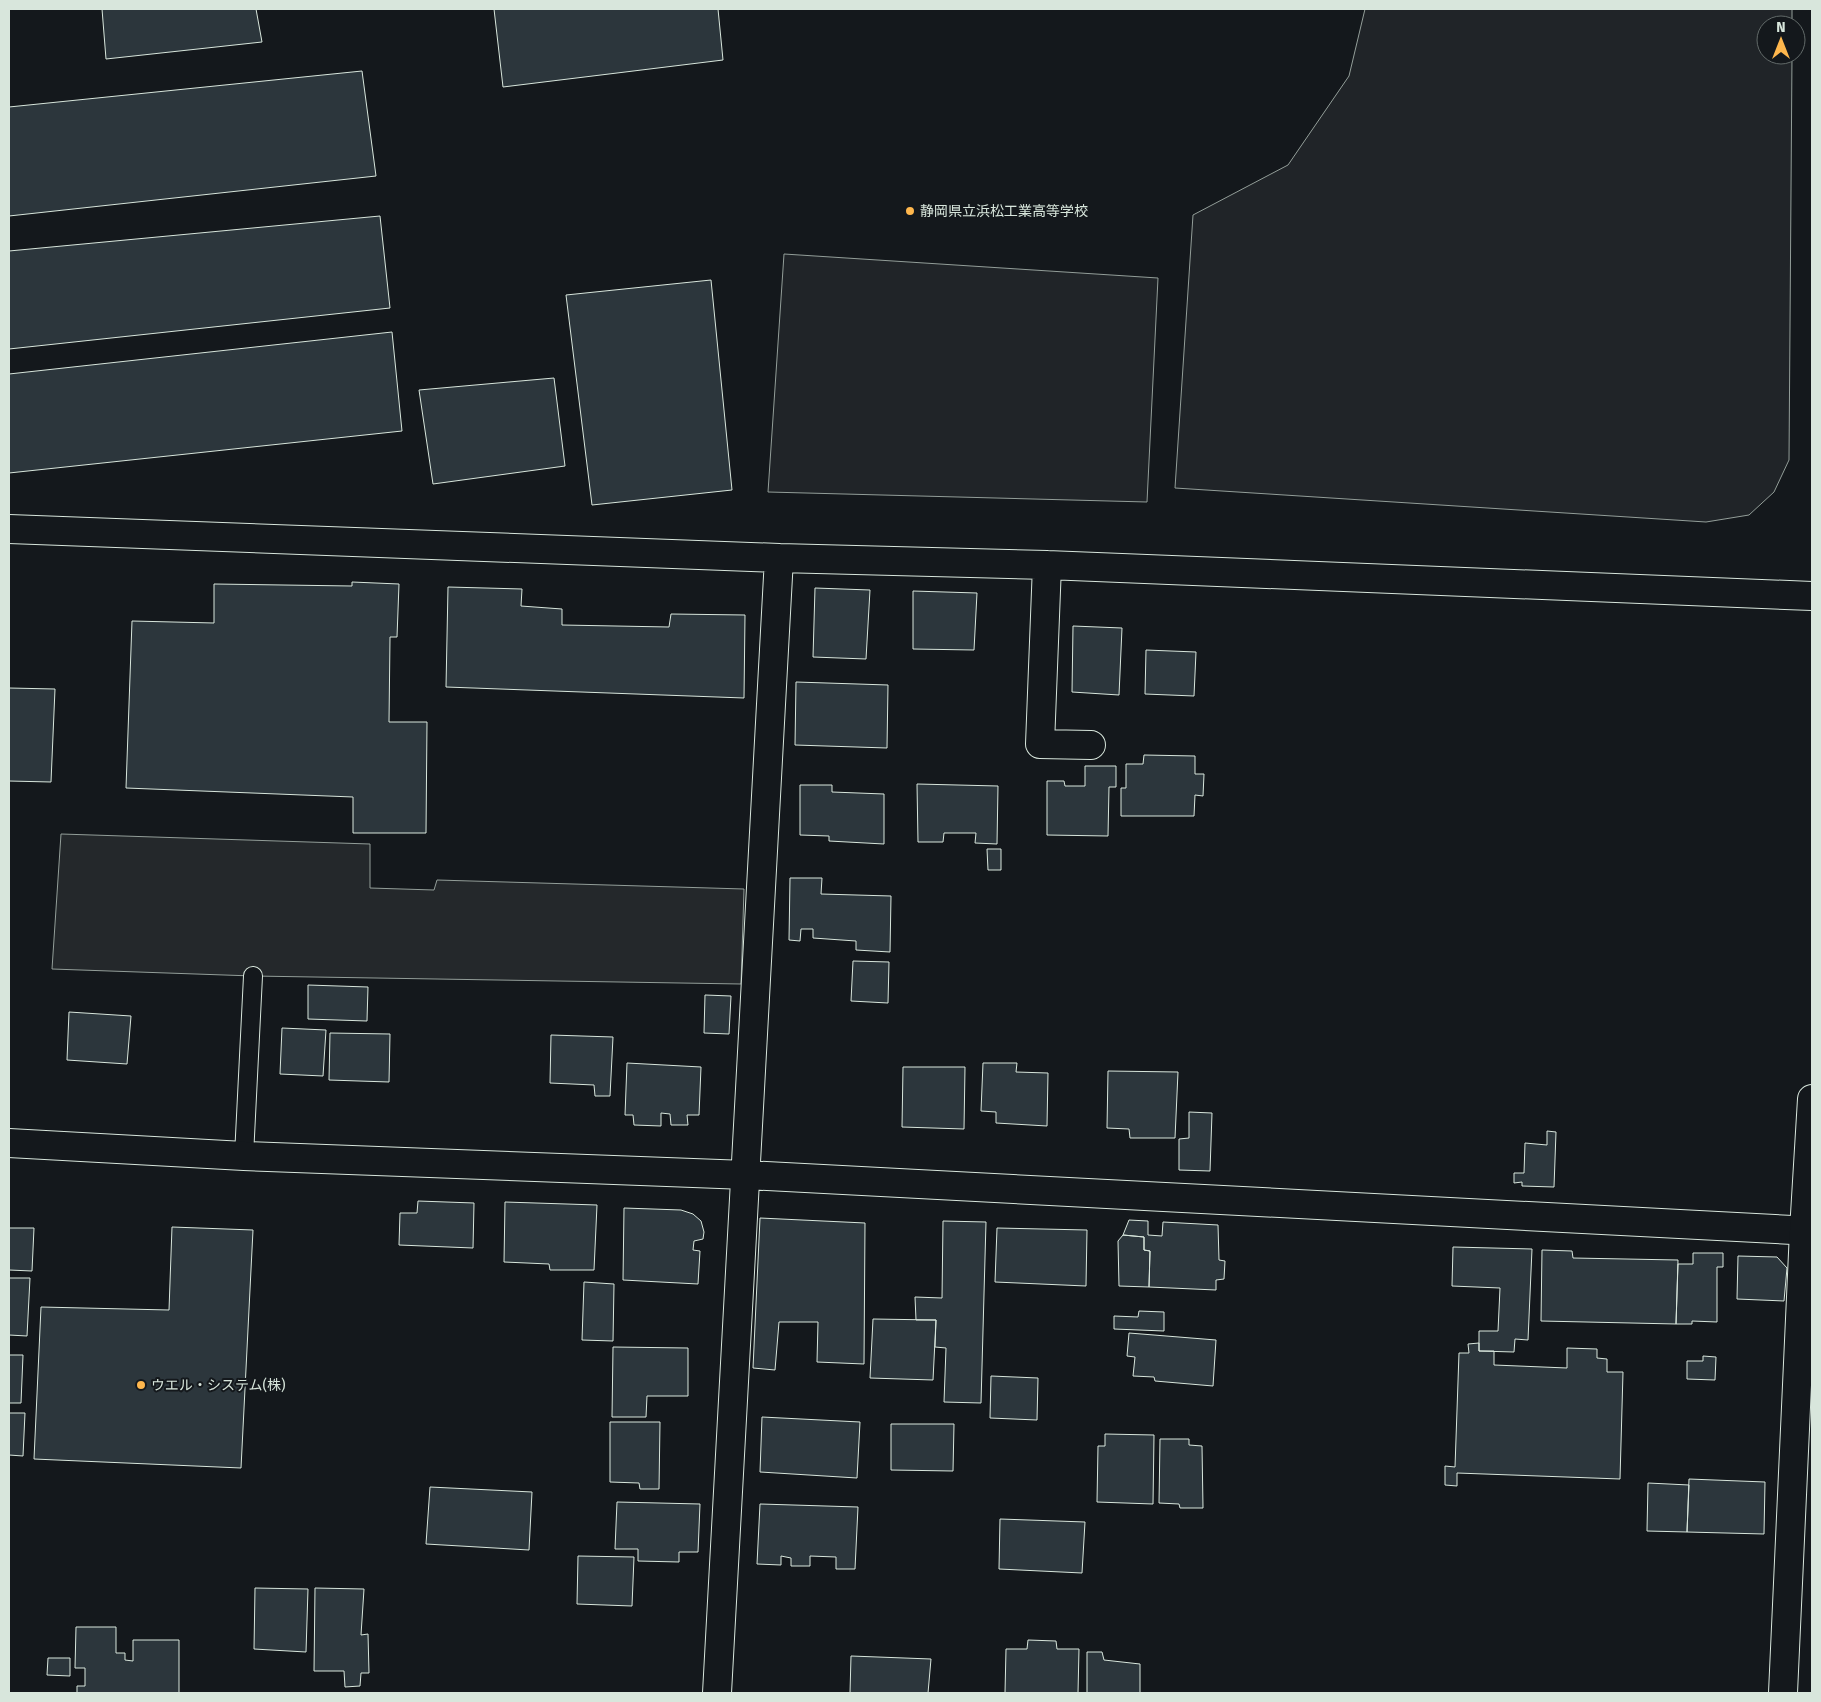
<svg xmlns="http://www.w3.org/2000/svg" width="1821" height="1702" font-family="'Fira Sans','Noto Sans JP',sans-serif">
	<rect width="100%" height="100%" fill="#14181c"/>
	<path fill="#202428" stroke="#939e99" d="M1365 9H1792V25H1766V55H1792L1789 460 1774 492 1749 515 1706 522 1175 488 1193 215 1288 165 1349 76Z
		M784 254 1158 278 1147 502 768 492Z"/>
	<path fill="#24282b" stroke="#939e99" d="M61 834 370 844V888L434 890 437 880 744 889 741 984 253 976 52 969Z"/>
	<path fill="#2c363c" stroke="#d8e6dc" d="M102 9H256L262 42 106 59Z
		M494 9H718L723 60 503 87Z
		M362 71 376 176 9 216V107Z
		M380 216 390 308 9 349V251Z
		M711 280 732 490 592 505 566 295Z
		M392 332 402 431 9 473V374Z
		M554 378 565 466 433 484 419 390Z
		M352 582 399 584 397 637H390L389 722H427L426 833H353V797L126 788 132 621 214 623V584L352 586Z
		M448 587 522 589 521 606 562 609V625L669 627 671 614 745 615 744 698 446 687Z
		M815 588 870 590 866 659 813 657Z
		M913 591 977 593 974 650 913 649Z
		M1073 626 1122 628 1119 695 1072 692Z
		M1146 650 1196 652 1194 696 1145 694Z
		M796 682 888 685 887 748 795 745Z
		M9 688 55 689 51 782 9 781Z
		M1144 755 1195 756V774H1204L1203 796 1195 795 1194 816H1121V788H1126V764H1143Z
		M1085 766H1116V787H1109L1108 836 1047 835V781H1064L1065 786H1085Z
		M917 784 998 786 997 844 975 843 976 833H944L943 842H918Z
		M800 785H832V792L884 794V844L829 841V836L800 835Z
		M987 849H1001V870H988Z
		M790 878H822L821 894 891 896 890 952 856 950V941L813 938V929H801L800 941 789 940Z
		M853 961 889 962 888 1003 851 1001Z
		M308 985 368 987 367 1021 308 1019Z
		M705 995 731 996 729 1034 704 1033Z
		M69 1012 131 1016 127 1064 67 1060Z
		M282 1028 326 1030 323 1076 280 1074Z
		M330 1033 390 1034 389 1082 329 1080Z
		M551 1035 613 1037 610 1096H595L594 1085 550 1083Z
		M627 1063 701 1067 699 1115H687L688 1125H671L670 1114 661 1113V1126L634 1125 633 1115H625Z
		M983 1063H1017L1016 1072 1048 1073 1047 1126 996 1123V1112L981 1111Z
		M903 1067H965L964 1129 902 1127Z
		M1108 1071 1178 1072 1175 1138H1130L1129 1129 1107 1128Z
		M1189 1112 1212 1113 1210 1171 1179 1170V1139L1189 1138Z
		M1547 1131 1556 1132 1554 1187 1522 1186V1182L1514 1183V1173H1524L1525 1143 1547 1145Z
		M418 1201 474 1203 473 1248 399 1245 400 1213H417Z
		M505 1202 597 1205 594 1270H550L549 1264 504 1262Z
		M624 1208 681 1210 693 1214 701 1221 704 1232 703 1239 694 1241 693 1250 700 1251 698 1284 623 1280Z
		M760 1218 865 1223 864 1364 817 1362 818 1322H779L775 1370 753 1368Z
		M1129 1220 1148 1221V1235L1162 1236 1163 1222 1218 1225 1219 1260 1225 1261 1224 1279 1216 1280V1290L1149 1287 1150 1251 1144 1250V1237L1123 1235Z
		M943 1221 986 1222 981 1403 944 1402 946 1348 935 1347 936 1320H916L915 1297 942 1298Z
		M172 1227 253 1230 241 1468 34 1459 41 1307 169 1310Z
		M9 1228H34L32 1271 9 1270Z
		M997 1228 1087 1230 1086 1286 995 1282Z
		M1123 1235 1144 1237V1250L1150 1251 1149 1287 1119 1286 1118 1241Z
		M1453 1247 1532 1249 1528 1340 1515 1339 1514 1352 1479 1351V1331H1498L1500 1288 1452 1286Z
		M1542 1250 1572 1251 1573 1258 1678 1260 1676 1324 1541 1321Z
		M1693 1253H1723V1267H1717V1322L1692 1321V1324H1676L1678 1264H1693Z
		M1738 1256 1777 1257 1787 1268 1784 1301 1737 1299Z
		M9 1278H30L27 1336 9 1335Z
		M584 1282 614 1284 613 1341 582 1340Z
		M1139 1311 1164 1312V1331L1114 1329V1316L1138 1317Z
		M873 1319 936 1320 933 1380 870 1378Z
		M1129 1333 1216 1340 1213 1386 1155 1381 1154 1377 1133 1376 1135 1357 1127 1356Z
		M1479 1343V1351H1494V1365L1567 1368V1348L1597 1349V1358L1607 1359V1372H1623L1620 1479 1457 1473V1486L1445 1485V1466L1455 1467 1459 1353H1469L1468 1344Z
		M613 1347 688 1348V1396H647L646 1417H612Z
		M9 1355H23L21 1403H9Z
		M1703 1356 1716 1357 1715 1380 1687 1379V1361H1703Z
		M991 1376 1038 1378 1037 1420 990 1418Z
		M9 1413H25L23 1456 9 1455Z
		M762 1417 860 1422 857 1478 760 1472Z
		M610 1422H660L659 1489H640L639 1483 610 1482Z
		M891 1424H954L953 1471 891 1470Z
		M1105 1434 1154 1435 1153 1504 1097 1502 1098 1446H1105Z
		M1160 1439H1189V1445L1202 1446 1203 1508H1180L1179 1504 1159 1503Z
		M1689 1479 1765 1482 1764 1534 1687 1532Z
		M1648 1483 1689 1485 1687 1532 1647 1531Z
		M430 1487 532 1492 529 1550 426 1544Z
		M617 1502 700 1504 698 1552H679V1562L638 1561V1549H615Z
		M760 1504 858 1507 855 1569H836V1557L810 1556V1566H791V1558L781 1556V1565L757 1564Z
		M1000 1519 1085 1522 1082 1573 999 1569Z
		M578 1556 634 1557 632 1606 577 1604Z
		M255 1588 308 1589 306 1652 254 1649Z
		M315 1588 364 1589 361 1635 368 1634 369 1673H361L360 1686 345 1687 344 1671H314Z
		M76 1627H116V1653H125V1660L133 1661V1640H179V1693H77V1686H85V1668H75Z
		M1028 1640 1056 1641 1057 1649H1079L1078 1693H1005L1006 1649H1027Z
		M1087 1652H1102L1104 1660 1140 1664V1693H1087Z
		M851 1656 931 1659 928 1693H850Z
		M48 1658H70V1676L47 1675Z"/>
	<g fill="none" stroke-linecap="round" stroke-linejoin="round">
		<defs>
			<path id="lane" d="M244 1156 253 976"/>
			<path id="street" d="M9 529 779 558 1047 565 1812 596
				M1047 565 1040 744 1091 745
				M9 1143 244 1156 746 1175 1812 1231
				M717 1693 779 558"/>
			<path id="secondary" d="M1783 1693 1804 1231 1812 1099"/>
		</defs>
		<use href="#lane" stroke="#d8e6dc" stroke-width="20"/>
		<use href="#street" stroke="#d8e6dc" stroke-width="30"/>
		<use href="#secondary" stroke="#d8e6dc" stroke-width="30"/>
		<use href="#lane" stroke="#14181c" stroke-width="18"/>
		<use href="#street" stroke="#14181c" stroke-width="28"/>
		<use href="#secondary" stroke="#14181c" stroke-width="28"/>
	</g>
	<g fill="#ffb74d" stroke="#14181c" stroke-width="2">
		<circle cx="910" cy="211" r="5"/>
		<circle cx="141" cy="1385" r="5"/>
	</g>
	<g text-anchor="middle" stroke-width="4" stroke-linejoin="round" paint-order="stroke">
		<g font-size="14" fill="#d8e6dc" stroke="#14181c" text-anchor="start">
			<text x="920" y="216">静岡県立浜松工業高等学校</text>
			<text x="151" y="1390">ウエル・システム(株)</text>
		</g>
	</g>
	<rect width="1821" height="1702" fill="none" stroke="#d8e6dc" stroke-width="20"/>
	<g transform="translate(1781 40)"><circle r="24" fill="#14181c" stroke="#626a69"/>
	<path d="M0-4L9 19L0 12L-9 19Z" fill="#ffb74d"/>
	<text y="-8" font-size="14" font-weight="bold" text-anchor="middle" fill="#d8e6dc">N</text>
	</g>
</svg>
